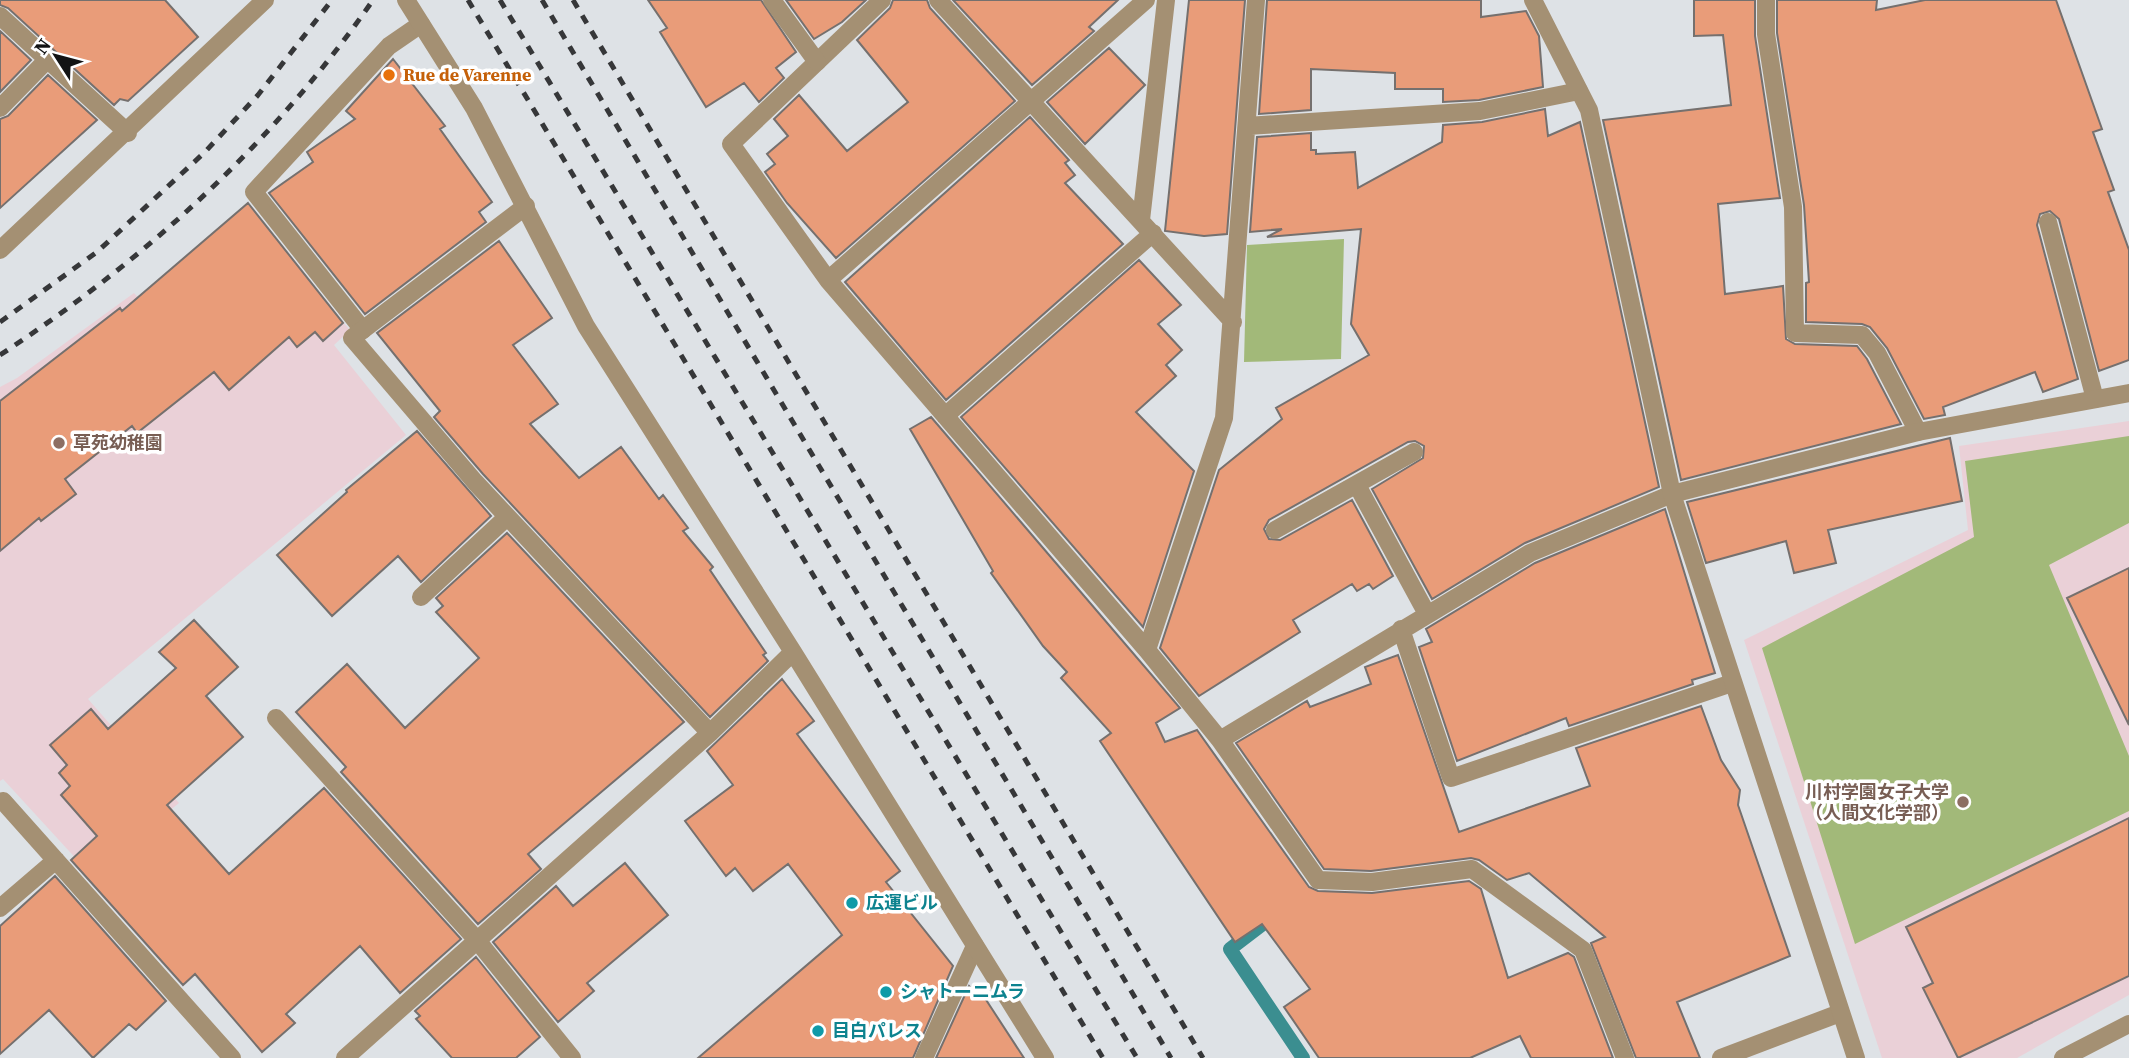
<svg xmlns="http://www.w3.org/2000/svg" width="2129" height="1058" font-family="'Source Serif 4','Noto Sans JP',serif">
	<rect width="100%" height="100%" fill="#dee2e6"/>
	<path fill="#ead0d7" d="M287 261 350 330 334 345 406 435 88 699 179 803 91 875 3 779 0 781V387L17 378 134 293 187 351Z
		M2129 421V995L2017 1058H1882L1744 640 1968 530 1959 446Z"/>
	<path fill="#a2b979" d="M1344 239 1341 359 1244 362 1247 245Z
		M2129 436V523L2049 565 2129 756V811L1855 944 1762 648 1974 537 1965 461Z"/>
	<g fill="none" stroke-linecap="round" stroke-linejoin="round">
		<path stroke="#3b8e90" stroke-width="14" d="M1277 913 1230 949 1303 1058"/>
	</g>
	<path fill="#e99c79" stroke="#75706e" stroke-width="2" d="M0 0H165L198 37 128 101 120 99 114 105 8 8 0 5Z
		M648 0H761L796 52 776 68 784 78 759 102 744 83 706 107 660 32 667 28Z
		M786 0H866L842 22 814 39Z
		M893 0H927L930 8 1015 101 836 258 787 203 765 172 775 164 767 154 788 136 774 119 799 95 847 151 908 102 857 40 890 8Z
		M953 0H1118L1089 27 1094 31 1032 85Z
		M1189 0H1245L1227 234 1204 236 1165 231Z
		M1267 0H1481V17L1526 11 1539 36 1543 87 1479 100 1443 102V89H1395V73L1311 69V110L1259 114Z
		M1694 0H1755V36L1780 198 1718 204 1725 294 1783 286 1786 339 1795 344 1857 346 1867 359 1901 424 1681 480 1603 120 1731 105 1723 35 1694 36Z
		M1777 0H1877L1876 10 1925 0H2056L2102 129 2093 132 2114 190 2108 192 2129 250V360L2099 371 2059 219 2050 211 2040 214 2037 225 2078 379 2043 392 2035 372 1943 407 1945 415 1924 419 1887 348 1870 327 1862 324 1806 322V283L1809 282 1804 205 1777 33Z
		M0 31 31 60 0 92Z
		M1109 48 1145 85 1085 144 1047 102Z
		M393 59 445 126 440 129 492 202 479 212 486 222 365 314 269 193 313 162 307 152 355 119 346 111Z
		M48 75 97 120 0 208V119L8 116Z
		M1545 109 1548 136 1580 122 1659 487 1525 543 1432 599 1372 489 1423 458 1424 446 1415 441 1408 442 1269 520 1264 529 1269 539 1280 540 1352 500 1393 576 1373 589 1369 584 1357 591 1352 584 1293 620 1300 632 1199 696 1160 648 1219 470 1282 419 1276 408 1369 355 1351 324 1361 229 1267 237 1282 229 1250 232 1257 137 1311 133V150H1316V154L1355 152 1358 188 1442 142 1443 125 1482 122Z
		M1030 117 1069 160 1065 163 1075 175 1065 183 1123 244 946 400 845 282Z
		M248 203 343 323 323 341 315 332 297 347 289 337 229 390 214 372 137 433 132 426 65 479 76 494 41 521 39 518 0 551V401L120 308 122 311Z
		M499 241 552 318 513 345 558 404 530 424 579 478 621 447 659 499 663 495 688 528 683 531 713 567 710 570 766 653 763 655 768 661 710 717 483 474 434 417 440 411 377 333Z
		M1139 260 1181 305 1158 324 1182 350 1166 365 1176 376 1136 412 1194 471 1143 627 961 417Z
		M931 417 1180 708 1156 723 1165 742 1197 730 1309 887 1318 891 1372 893 1469 881 1481 889 1508 978 1568 953 1574 957 1613 1058H1531L1520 1036 1470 1058H1319L1284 1007 1310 989 1262 924 1235 942 1100 741 1111 733 1061 678 1067 672 1043 646 991 573 993 571 910 429Z
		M417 431 491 516 421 582 398 556 332 616 277 555 347 492 346 490Z
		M1950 438 1962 501 1828 530 1836 563 1794 573 1786 541 1706 563 1687 502Z
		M1665 509 1715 673 1692 680 1693 684 1569 726 1566 718 1457 761 1419 647 1432 642 1426 629 1535 563Z
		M507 533 684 722 528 854 541 869 478 924 341 772 346 767 296 712 347 664 405 728 479 658 436 612 443 606 436 598Z
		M2129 568V725L2067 598Z
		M194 620 238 667 206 696 243 737 167 805 229 874 324 788 461 939 400 993 360 946 286 1014 295 1023 262 1052 195 974 183 985 71 860 97 836 61 795 70 786 59 773 67 765 50 745 91 709 108 729 176 668 159 652Z
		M1398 655 1459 832 1590 786 1576 748 1701 706 1721 760 1740 790 1738 805 1790 956 1677 1002 1700 1058H1636L1591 943 1605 937 1529 873 1507 880 1479 860 1471 858 1371 871 1324 869 1236 743 1307 701 1310 707 1371 684 1365 667Z
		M782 679 814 721 797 734 900 871 886 882 953 966 913 1058H698L842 935 788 864 753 891 735 868 726 876 685 821 733 785 707 751Z
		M2129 818V976L1958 1058 1923 988 1933 983 1906 927Z
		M625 863 668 915 587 983 594 991 558 1022 493 942 556 886 573 906Z
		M55 876 166 1001 136 1030 129 1024 93 1058 49 1010 0 1054V926Z
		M476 957 540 1037 516 1058H452L416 1019 420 1016 415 1011Z
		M969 986 974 992 977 986 1024 1058H936Z"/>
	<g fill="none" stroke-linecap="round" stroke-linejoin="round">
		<path stroke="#a49073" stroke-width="18" d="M882 0 731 144 828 280 1147 650 1220 740 1318 880 1372 882 1472 869 1583 950 1625 1058
			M938 0 1233 322
			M1766 0V34L1793 207 1795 333 1862 335 1877 353 1918 432
			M0 16 128 133
			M0 108 48 59
			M1247 126 1480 111 1579 91
			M1141 220 1166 0
			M2048 222 2095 399
			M0 250 265 0
			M828 280 1146 0
			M363 330 254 192 389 46 421 24
			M945 416 1153 233
			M1357 485 1427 614
			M1275 530 1414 452
			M1401 629 1451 778 1732 683
			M1147 650 1224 418 1256 0
			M1220 740 1530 553 1672 494
			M3 801 232 1058
			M0 908 56 860
			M924 1058 975 946
			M1721 1058 1840 1013"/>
		<path stroke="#a49073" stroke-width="18" d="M406 0 474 108 586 326 793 652 1045 1058
			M772 0 817 62
			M1533 0 1589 110 1672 494 1856 1058
			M526 206 352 338 475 482 710 733
			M1672 494 1918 432 2129 393
			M421 597 507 517
			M276 718 476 939 572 1058
			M345 1058 710 733 793 652
			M2063 1058 2129 1024"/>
		<path stroke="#363739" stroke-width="5" stroke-dasharray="9 9" stroke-linecap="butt" d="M468 0 1103 1058
			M500 0 1137 1058
			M542 0 1171 1058
			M573 0 1203 1058
			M0 322 97 252 205 152 258 95 332 0
			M0 355C145 260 274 143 373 0"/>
	</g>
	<circle fill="#e8710a" stroke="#fff" stroke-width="2.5" cx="389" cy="75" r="7"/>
	<g fill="#8d6e63" stroke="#fff" stroke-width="2.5">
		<circle cx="59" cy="443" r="7"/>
		<circle cx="1963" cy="802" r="7"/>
	</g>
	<g fill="#0f9aa8" stroke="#fff" stroke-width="2.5">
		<circle cx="852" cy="903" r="7"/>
		<circle cx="886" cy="992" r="7"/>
		<circle cx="818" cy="1031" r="7"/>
	</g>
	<g text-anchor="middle" stroke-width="7" stroke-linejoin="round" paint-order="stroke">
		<g font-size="18" font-weight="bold" fill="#c56008" stroke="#fff" text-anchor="start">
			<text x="403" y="81">Rue de Varenne</text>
		</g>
		<g font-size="18" font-weight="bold" fill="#785e54" stroke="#fff" text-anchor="start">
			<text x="73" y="449">草苑幼稚園</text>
			<text x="1949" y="798" text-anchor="end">川村学園女子大学<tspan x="1949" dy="21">（人間文化学部）</tspan></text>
		</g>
		<g font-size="18" font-weight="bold" fill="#0d838f" stroke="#fff" text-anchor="start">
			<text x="866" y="909">広運ビル</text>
			<text x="900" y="998">シャトーニムラ</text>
			<text x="832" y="1037">目白パレス</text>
		</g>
	</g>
	<g transform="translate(56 56) rotate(306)" stroke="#ffffff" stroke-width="5" paint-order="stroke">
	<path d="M0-5L12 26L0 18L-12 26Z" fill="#121314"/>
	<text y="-10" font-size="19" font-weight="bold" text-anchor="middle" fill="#121314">N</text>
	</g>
</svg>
